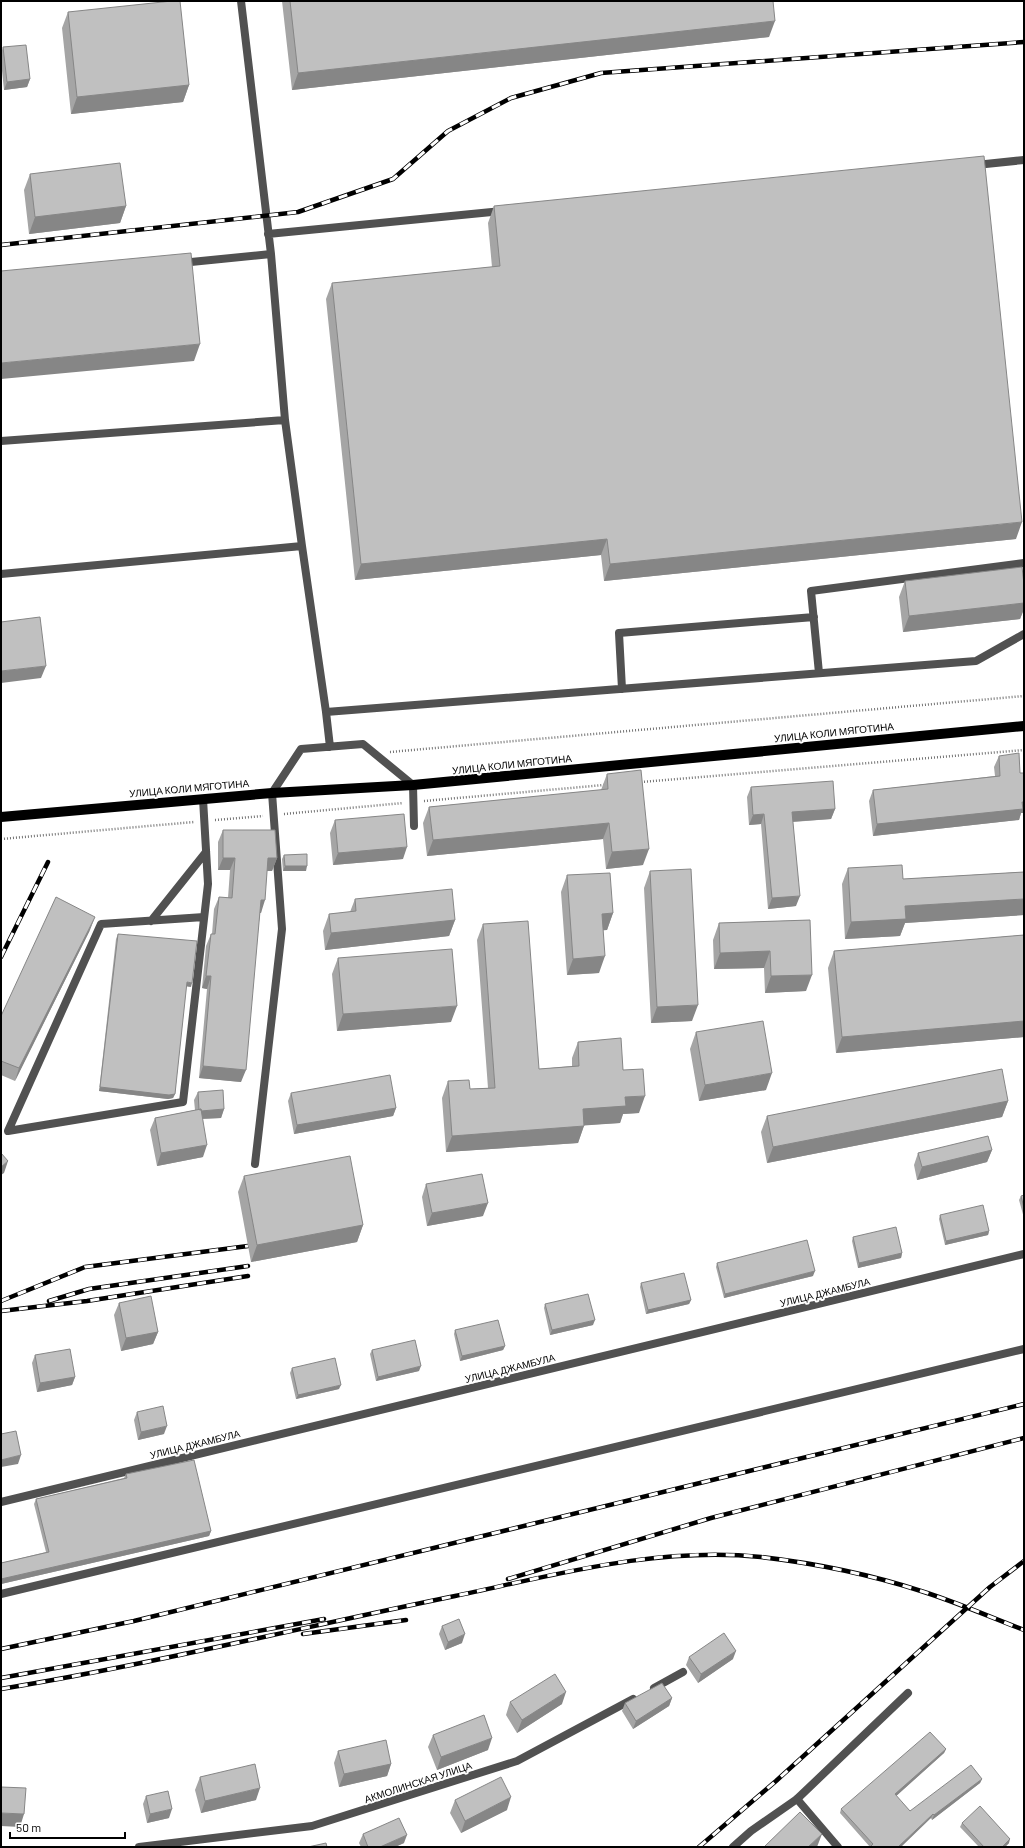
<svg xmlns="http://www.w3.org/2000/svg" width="1025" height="1848" font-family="Barlow,sans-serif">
	<rect width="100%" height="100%" fill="#fff"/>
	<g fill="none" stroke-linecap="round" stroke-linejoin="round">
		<path stroke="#737373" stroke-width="2.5" stroke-dasharray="1 2" stroke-linecap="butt" d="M390 752 1024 696
			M641 782 1024 750
			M424 801 604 785
			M284 814 403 803
			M215 820 263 816
			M1 839 194 822"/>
		<path stroke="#515151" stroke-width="8" d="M241 1 271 254
			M976 165 1024 160
			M268 234 502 211
			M1 441 285 420
			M302 546 326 712 976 661 1024 634
			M1 574 302 546 285 420 271 254 181 263
			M819 673 811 591 1024 563
			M622 689 619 633 814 617
			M326 712 330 747
			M203 799 208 884 183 1102 8 1131 101 924 204 917
			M151 921 206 852
			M255 1164 282 929 272 793 301 749 363 744 413 785 414 826
			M1 1594 1024 1349
			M654 1688 683 1672
			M139 1847 312 1826 517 1761 633 1699
			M733 1847 751 1831 797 1799 908 1693"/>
		<path stroke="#515151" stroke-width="8" d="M1 1502 1024 1254
			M797 1799 838 1847"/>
		<path stroke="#000" stroke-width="10" d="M1 817 272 793 413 785 1024 726"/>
		<defs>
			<path id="rail" d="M1 245 298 212 393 179 448 131 511 98 601 73 1024 42
				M1 957 48 862
				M1 1301 85 1267 248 1246
				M49 1301 89 1289 248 1266
				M1 1311 87 1301 248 1276
				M508 1579 711 1518 1024 1438
				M303 1634 406 1620
				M1 1649 134 1621 1024 1404
				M1 1678 324 1619
				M1 1689C153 1664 303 1627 455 1596 555 1575 658 1546 761 1557 813 1563 872 1575 921 1591 956 1602 990 1617 1024 1630
				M699 1847 776 1781 990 1587 1024 1561"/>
		</defs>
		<use href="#rail" stroke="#000" stroke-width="4.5"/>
		<use href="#rail" stroke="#fff" stroke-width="3" stroke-dasharray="9" stroke-linecap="butt"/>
	</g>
	<path fill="#a5a5a5" d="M282 1H773L769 37 292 90Z
		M68 12 189 85 183 102 71 114 62 28Z
		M3 47 30 79 27 87 4 90 1 61V54Z
		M30 174 126 206 120 223 29 234 24 190Z
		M494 206 1016 539 604 581 601 555 355 580 326 299 332 283 492 267 488 223Z
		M905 581 1024 584V609L1020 619 903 632 899 597Z
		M999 756 1020 773H1024V813H1021L1019 820 873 836 869 801 873 790 995 776 994 767Z
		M607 774 643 865 606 869 603 839 427 856 423 823 429 807 601 790Z
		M751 787 835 809 831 819 793 822 796 906 768 909 761 824 749 825 747 797Z
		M335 820 403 859 333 865 330 833Z
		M223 830 277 858 272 871H267L261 913H260L241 1082 199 1078 207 989 202 988 206 946 211 934H212L214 909 219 897 228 898 230 870H218V842Z
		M284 855 306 871H283L282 859Z
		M848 868 903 879 1024 872V915L905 923 900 936 845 939 842 884Z
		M650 871 692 1021 651 1023 644 888Z
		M567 875 613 913 607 930H603L599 973 567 975 561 892Z
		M355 899 455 920 449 936 325 950 323 931 329 914 350 912Z
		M810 920 806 991 765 993 764 968 714 969 713 940 719 923Z
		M483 924 539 1069 572 1066V1058L578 1042 623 1070 639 1113 623 1114 620 1123 584 1125 578 1143 446 1152 442 1098 448 1081 470 1089 488 1088 477 940Z
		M90 930 15 1081 1 1075V1016Z
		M118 934 191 987 186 986 175 1094 173 1098 168 1099 99 1091 116 939Z
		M1024 935V1037L836 1053 828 968 834 951Z
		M338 958 451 1022 337 1031 332 974Z
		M696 1032 766 1090 699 1101 690 1049Z
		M198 1092 224 1109 221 1118 202 1119 203 1157 157 1166 150 1130 155 1118 195 1110 194 1100Z
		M291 1093 396 1108 393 1116 294 1134 288 1101Z
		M1008 1101 1002 1117 767 1163 761 1132 767 1116Z
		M992 1150 987 1162 917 1180 914 1165 918 1153Z
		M244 1176 363 1225 357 1242 251 1262 238 1192Z
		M426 1184 483 1216 427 1226 422 1197Z
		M1024 1195V1218L1019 1200 1021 1196Z
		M940 1215 989 1231 988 1235 945 1245 939 1219Z
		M853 1237 902 1253 901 1258 858 1268 852 1241Z
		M717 1263 813 1276 724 1298 716 1267Z
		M641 1283 691 1300 689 1304 646 1314 640 1287Z
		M119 1303 158 1332 153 1344 121 1351 114 1315Z
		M545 1304 593 1325 550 1335 544 1308Z
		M455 1330 505 1346 503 1350 460 1361 454 1334Z
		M372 1350 419 1371 376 1381 370 1354Z
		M35 1355 75 1377 72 1385 37 1392 32 1363Z
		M292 1368 339 1389 296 1399 290 1373Z
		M137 1412 164 1434 138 1440 134 1420Z
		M126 1474 211 1531 209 1536 1 1584V1563L46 1552 34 1504 36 1499 124 1478Z
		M442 1626 462 1643 445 1650 439 1634Z
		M689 1657 733 1659 698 1683 686 1665Z
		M672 1698 669 1706 633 1729 622 1711 625 1703Z
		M510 1702 562 1704 517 1733 506 1715Z
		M433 1735 488 1750 437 1770 428 1747Z
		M946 1749 944 1753 896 1796 910 1811 982 1779 980 1783 932 1820 931 1818 870 1847 840 1813 841 1809Z
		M338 1751 391 1764 387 1776 339 1787 334 1763Z
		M200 1777 256 1800 201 1813 195 1790Z
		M146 1796 169 1818 147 1823 143 1804Z
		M455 1800 507 1810 461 1833 450 1813Z
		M962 1823 1009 1843 1005 1847H979L960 1827Z
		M363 1834 404 1843 395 1847H361L359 1843Z"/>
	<path fill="#868686" d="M775 21 769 37 292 90 298 73Z
		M30 79 27 87 4 90 7 82Z
		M189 85 183 102 71 114 77 97Z
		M126 206 120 223 29 234 35 217Z
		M200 344 194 361 1 379V363Z
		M1022 522 1016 539 604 581 610 564Z
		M607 539 601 555 355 580 361 564Z
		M1024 603V609L1020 619 903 632 909 616Z
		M46 666 41 678 1 683V671Z
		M1022 802H1024V813H1021L1019 820 873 836 877 824Z
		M835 809 831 819 788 822 792 812Z
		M764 814 761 824 749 825 753 815Z
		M609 823 603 839 427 856 433 840Z
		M407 847 403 859 333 865 338 853Z
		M649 849 643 865 606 869 612 852Z
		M223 858H235L230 870H218Z
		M268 858H277L272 871H264Z
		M285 866H307L306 871H283Z
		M800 896 796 906 768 909 772 898Z
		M1024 899V915L905 923 900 936 845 939 851 922 905 906Z
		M261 900H265L261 913 257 912Z
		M613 913 607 930 596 931 602 914Z
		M95 917 90 930 15 1081 19 1068Z
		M455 920 449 936 325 950 331 933Z
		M770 951 764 968 714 969 720 953Z
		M605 956 599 973 567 975 573 959Z
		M812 975 806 991 765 993 771 976Z
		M206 976H211L207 989 202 988Z
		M187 982 192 983 191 987 185 986Z
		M698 1005 692 1021 651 1023 657 1007Z
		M457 1006 451 1022 337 1031 343 1014Z
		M1024 1021V1037L836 1053 842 1037Z
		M203 1066 246 1070 241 1082 199 1078Z
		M772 1073 766 1090 699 1101 705 1085Z
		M100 1087 175 1094 173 1098 168 1099 99 1091Z
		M645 1096 639 1113 623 1114 620 1123 577 1126 583 1109 625 1097Z
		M1008 1101 1002 1117 767 1163 773 1147Z
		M396 1108 393 1116 294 1134 297 1125Z
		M224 1109 221 1118 196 1119 199 1111Z
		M584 1126 578 1143 446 1152 452 1136Z
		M207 1145 203 1157 157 1166 161 1153Z
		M992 1150 987 1162 917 1180 922 1167Z
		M8 1161 4 1173 1 1175V1167Z
		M488 1203 483 1216 427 1226 432 1213Z
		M363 1225 357 1242 251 1262 257 1245Z
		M989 1231 988 1235 945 1245 946 1241Z
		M902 1253 901 1258 858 1268 859 1263Z
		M815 1271 813 1276 724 1298 725 1294Z
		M691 1300 689 1304 646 1314 648 1310Z
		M595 1320 593 1325 550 1335 552 1330Z
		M158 1332 153 1344 121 1351 126 1338Z
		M505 1346 503 1350 460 1361 462 1356Z
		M421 1366 419 1371 376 1381 378 1377Z
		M75 1377 72 1385 37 1392 40 1383Z
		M341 1385 339 1389 296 1399 298 1395Z
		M167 1426 164 1434 138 1440 141 1432Z
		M21 1455 18 1464 1 1467V1460Z
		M211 1531 209 1536 1 1584V1579Z
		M465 1634 462 1643 445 1650 448 1642Z
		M736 1651 733 1659 698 1683 701 1674Z
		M566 1692 562 1704 517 1733 522 1720Z
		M672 1698 669 1706 633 1729 636 1721Z
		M492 1738 488 1750 437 1770 441 1757Z
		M946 1749 944 1753 894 1798 895 1794Z
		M391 1764 387 1776 339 1787 344 1774Z
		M982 1779 980 1783 932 1820 934 1815Z
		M260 1788 256 1800 201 1813 205 1801Z
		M511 1797 507 1810 461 1833 465 1821Z
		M172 1809 169 1818 147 1823 150 1814Z
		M1 1813 24 1814 20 1827 1 1826Z
		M933 1814 931 1818 901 1847 899 1846Z
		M822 1834 817 1847H808Z
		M407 1835 404 1843 395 1847H380Z
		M1010 1839 1009 1843 1005 1847H1002Z"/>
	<path fill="#c0c0c0" stroke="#868686" d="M172 1H180L189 85 77 97 68 12Z
		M290 1H773L775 21 298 73Z
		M26 45 30 79 7 82 3 47Z
		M984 156 1022 522 610 564 607 539 361 564 332 283 500 266 494 206Z
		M120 163 126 206 35 217 30 174Z
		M191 253 200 344 1 363V271Z
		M1022 567 1024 584V603L909 616 905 581Z
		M40 617 46 666 1 671V622Z
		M1019 753 1020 773H1024V802H1022L1023 809 877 824 873 790 1000 776 999 756Z
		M641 770 649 849 612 852 609 823 433 840 429 807 608 789 607 774Z
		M833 781 835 809 792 812 800 896 772 898 764 814 753 815 751 787Z
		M404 814 407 847 338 853 335 820Z
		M223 830H275L277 858H268L265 900H261L246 1070 203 1066 211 976H206L211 934H215L219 897 232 898 235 858H223Z
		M307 854V866H285L284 855Z
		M902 865 903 879 1024 872V899L905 906 906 919 851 922 848 868Z
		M691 869 698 1005 657 1007 650 871Z
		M610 873 613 913 602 914 605 956 573 959 567 875Z
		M452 889 455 920 331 933 329 914 356 911 355 899Z
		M56 897 95 917 19 1068 1 1061V1016Z
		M810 920 812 975 771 976 770 951 720 953 719 923Z
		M528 921 539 1069 579 1066 578 1042 621 1038 623 1070 643 1069 645 1096 625 1097 626 1106 583 1109 584 1126 452 1136 448 1081 469 1080 470 1089 495 1088 483 924Z
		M118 934 197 941 192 983 187 982 175 1094 169 1095 100 1087Z
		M1024 935V1021L842 1037 834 951Z
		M452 949 457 1006 343 1014 338 958Z
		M763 1021 772 1073 705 1085 696 1032Z
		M1002 1069 1008 1101 773 1147 767 1116Z
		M390 1075 396 1108 297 1125 291 1093Z
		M223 1090 224 1109 201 1111V1109L199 1110 198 1092Z
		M201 1109 207 1145 161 1153 155 1118Z
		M988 1136 992 1150 922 1167 918 1153Z
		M1 1153 8 1161 1 1167Z
		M350 1156 363 1225 257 1245 244 1176Z
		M482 1174 488 1203 432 1213 426 1184Z
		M1024 1195V1208L1021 1196Z
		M983 1205 989 1231 946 1241 940 1215Z
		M896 1227 902 1253 859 1263 853 1237Z
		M807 1240 815 1271 725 1294 717 1263Z
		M684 1273 691 1300 648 1310 641 1283Z
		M588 1294 595 1320 552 1330 545 1304Z
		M151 1296 158 1332 126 1338 119 1303Z
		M498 1320 505 1346 462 1356 455 1330Z
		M415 1340 421 1366 378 1377 372 1350Z
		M70 1349 75 1377 40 1383 35 1355Z
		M335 1358 341 1385 298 1395 292 1368Z
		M163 1406 167 1426 141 1432 137 1412Z
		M16 1431 21 1455 1 1460V1434Z
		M194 1460 211 1531 1 1579V1563L49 1552 36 1499 127 1478 126 1474Z
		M459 1619 465 1634 448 1642 442 1626Z
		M724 1633 736 1651 701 1674 689 1657Z
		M555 1674 566 1692 522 1720 510 1702Z
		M662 1683 672 1698 636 1721 625 1703Z
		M484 1715 492 1738 441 1757 433 1735Z
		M930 1732 946 1749 895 1794 910 1811 971 1765 982 1779 934 1815 933 1814 899 1846 901 1847H870L873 1844 841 1809Z
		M386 1740 391 1764 344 1774 338 1751Z
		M255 1764 260 1788 205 1801 200 1777Z
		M501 1777 511 1797 465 1821 455 1800Z
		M1 1787 26 1788 24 1814 1 1813Z
		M168 1791 172 1809 150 1814 146 1796Z
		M980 1806 1010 1839 1002 1847H984L962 1823Z
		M800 1812 822 1834 808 1847H764Z
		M399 1818 407 1835 380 1847H368L363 1834Z
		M326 1843 327 1847H308Z"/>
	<g text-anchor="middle" stroke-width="4" stroke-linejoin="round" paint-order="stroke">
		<g font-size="10" fill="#000" stroke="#fff">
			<text transform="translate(834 732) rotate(-6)" y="4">УЛИЦА КОЛИ МЯГОТИНА</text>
			<text transform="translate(512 764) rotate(-6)" y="4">УЛИЦА КОЛИ МЯГОТИНА</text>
			<text transform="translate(189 788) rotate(-5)" y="4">УЛИЦА КОЛИ МЯГОТИНА</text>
			<text transform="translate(825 1292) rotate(-14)" y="4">УЛИЦА ДЖАМБУЛА</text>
			<text transform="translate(510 1368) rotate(-14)" y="4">УЛИЦА ДЖАМБУЛА</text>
			<text transform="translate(195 1444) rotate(-14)" y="4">УЛИЦА ДЖАМБУЛА</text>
			<text transform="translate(418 1782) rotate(-18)" y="4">АКМОЛИНСКАЯ УЛИЦА</text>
		</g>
	</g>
	<rect width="1025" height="1848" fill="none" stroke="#000000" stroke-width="4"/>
	<path d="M10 1832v6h115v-6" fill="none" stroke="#000000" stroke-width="2"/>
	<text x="16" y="1832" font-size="12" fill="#000000" stroke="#ffffff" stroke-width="3" paint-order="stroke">50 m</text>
</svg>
